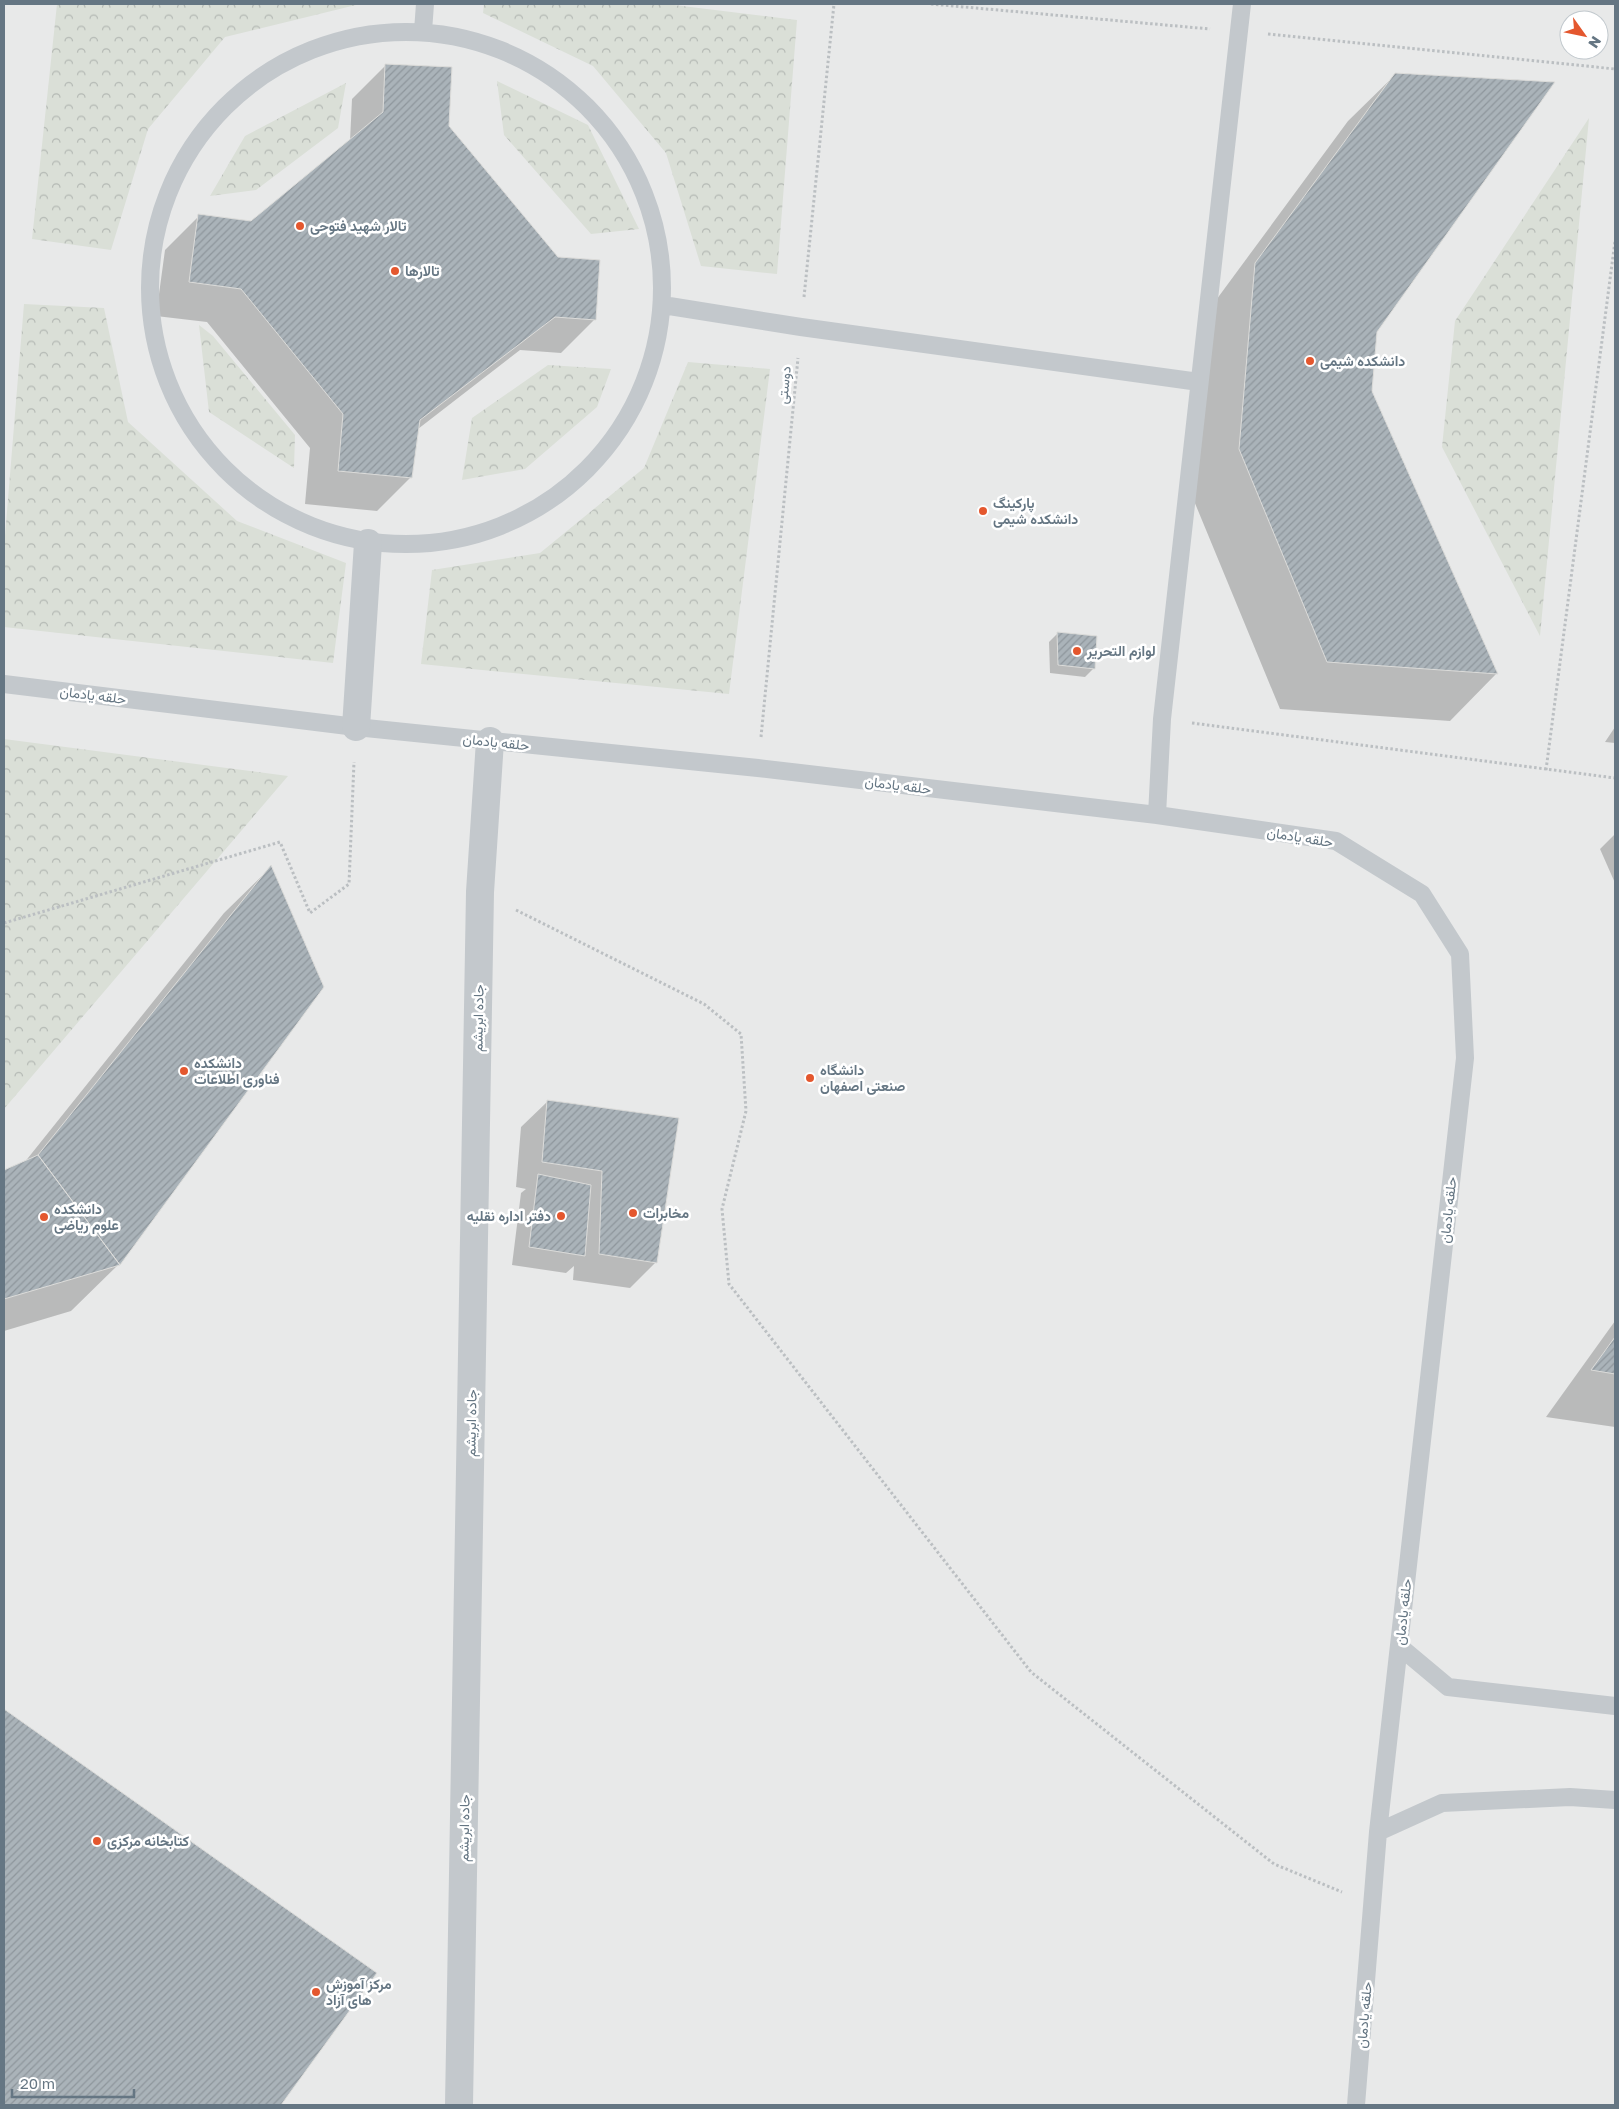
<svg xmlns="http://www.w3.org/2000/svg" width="1619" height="2109" font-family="'Golos Text',Vazirmatn,sans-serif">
	<defs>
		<pattern id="park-crowns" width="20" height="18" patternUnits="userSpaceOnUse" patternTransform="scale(1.25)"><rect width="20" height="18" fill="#dadfd7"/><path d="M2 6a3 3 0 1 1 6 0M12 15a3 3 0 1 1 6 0" fill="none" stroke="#b4b9b4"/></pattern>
		<pattern id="building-hatch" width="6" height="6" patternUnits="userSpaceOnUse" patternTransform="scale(1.25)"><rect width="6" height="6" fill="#aab3b9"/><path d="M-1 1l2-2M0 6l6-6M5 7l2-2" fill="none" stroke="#8e969c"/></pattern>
	</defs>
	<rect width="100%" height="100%" fill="#fafaf8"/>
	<path fill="#e8e9e9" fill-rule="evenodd" d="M4 4H1615V2105H4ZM1569 20H1599V50H1569Z"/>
	<path fill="url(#park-crowns)" d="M57 4H360L225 37 148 129 111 250 32 239Z
		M484 4H666L797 20 777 274 701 266 666 153 593 66 483 13Z
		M497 81 588 125 639 229 591 234 504 135Z
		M346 83 338 128 256 190 210 196 245 136Z
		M1589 118 1540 636 1442 447 1455 321Z
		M24 304 104 308 128 422 237 521 346 563 333 663 4 627V548Z
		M199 325 213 336 295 435 294 468 209 412Z
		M688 362 770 369 729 694 421 664 432 570 540 553 644 468Z
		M548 365 611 369 597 407 525 469 462 480 472 418Z
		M4 739 288 776 4 1109Z"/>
	<path fill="#0003" d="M386 65 447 126 595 319 561 353 520 350 418 429 411 477 377 511 305 504 310 448 207 322 156 316 165 250 199 216 251 222 350 141 352 99Z
		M1396 74 1371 391 1496 674 1450 721 1280 709 1192 496 1208 311 1348 121Z
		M1057 634 1093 669 1085 677 1050 673 1049 642Z
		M1615 727V743L1605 742Z
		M1615 834V883L1600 849Z
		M271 867 119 1264 71 1311 4 1331V1172L24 1163 224 913Z
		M547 1102 678 1120 656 1262 630 1288 573 1280 574 1266 566 1273 512 1265 521 1193 526 1189 516 1187 521 1127Z
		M1615 1321V1427L1546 1417Z
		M4 1710 375 1974 280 2105H4Z"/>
	<path fill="url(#building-hatch)" stroke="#dcdcda" d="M385 64 452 67 449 126 558 257 600 260 596 320 555 317 420 420 412 478 338 471 343 414 241 289 189 282 198 214 251 221 383 112Z
		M1395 73 1555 82 1377 332 1372 391 1498 674 1327 662 1239 449 1255 263Z
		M1057 632 1097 636 1095 669 1058 665Z
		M271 865 324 987 120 1265 38 1155Z
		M547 1100 679 1118 657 1263 599 1254 602 1171 542 1162Z
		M38 1155 120 1265 4 1299V1170Z
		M538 1174 591 1185 585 1256 529 1247Z
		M1615 1337V1374L1591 1370Z
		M4 1709 377 1973 281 2105H4Z"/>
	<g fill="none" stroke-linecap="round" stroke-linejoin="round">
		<path stroke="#bbbfc2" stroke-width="3" stroke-dasharray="2.5 2.5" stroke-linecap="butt" d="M931 4 1210 29
			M1268 34 1615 69
			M804 297 834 4
			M1192 723 1615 778
			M761 737 798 358
			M1546 770 1615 241
			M516 910 704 1004 741 1034 746 1111 722 1209 729 1284 1031 1672 1274 1864 1342 1892
			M4 923 280 842 310 913 349 884 354 762"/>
		<path stroke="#c3c8cc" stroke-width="18" d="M423 31 425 4
			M150 288a256 256 0 1 1 512 0a256 256 0 1 1-512 0Z
			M663 305 801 327 1199 382
			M4 684 356 727 758 768 1157 815 1336 841 1422 894 1460 954 1465 1058 1378 1832 1356 2105
			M1157 815 1162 719 1242 4
			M1399 1646 1448 1687 1615 1706
			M1378 1832 1442 1803 1570 1797 1615 1800"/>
		<path stroke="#c3c8cc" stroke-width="28" d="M356 727 368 543
			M459 2105 480 892 490 741"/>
	</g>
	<g fill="#e4572e" stroke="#fff" stroke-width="2">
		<circle cx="300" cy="226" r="5"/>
		<circle cx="395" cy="271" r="5"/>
		<circle cx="1310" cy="361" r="5"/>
		<circle cx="983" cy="511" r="5"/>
		<circle cx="1077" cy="651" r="5"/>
		<circle cx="184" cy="1071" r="5"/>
		<circle cx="810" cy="1078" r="5"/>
		<circle cx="633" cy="1213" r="5"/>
		<circle cx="561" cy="1216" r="5"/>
		<circle cx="44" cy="1217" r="5"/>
		<circle cx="97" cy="1841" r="5"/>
		<circle cx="316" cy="1992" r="5"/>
	</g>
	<g text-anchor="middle" stroke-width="5" stroke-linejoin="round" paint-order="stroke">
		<g font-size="14" font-weight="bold" fill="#657683" stroke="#fff" text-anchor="start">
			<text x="310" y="231">تالار شهید فتوحی</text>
			<text x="405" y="276">تالارها</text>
			<text x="1320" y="366">دانشکده شیمی</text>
			<text x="993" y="508">پارکینگ<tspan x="993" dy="16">دانشکده شیمی</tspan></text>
			<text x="1087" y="656">لوازم التحریر</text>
			<text x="194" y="1068">دانشکده<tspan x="194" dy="16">فناوری اطلاعات</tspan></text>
			<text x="820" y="1075">دانشگاه<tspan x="820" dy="16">صنعتی اصفهان</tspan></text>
			<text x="54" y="1214">دانشکده<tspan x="54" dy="16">علوم ریاضی</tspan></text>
			<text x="643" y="1218">مخابرات</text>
			<text x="551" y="1221" text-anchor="end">دفتر اداره نقلیه</text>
			<text x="107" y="1846">کتابخانه مرکزی</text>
			<text x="326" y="1989">مرکز آموزش<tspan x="326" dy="16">های آزاد</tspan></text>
		</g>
		<g font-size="14" fill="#657683" stroke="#fff">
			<text transform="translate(784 385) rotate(-84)" y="5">دوستی</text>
			<text transform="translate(93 695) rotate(7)" y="5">حلقه یادمان</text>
			<text transform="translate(496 742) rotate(6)" y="5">حلقه یادمان</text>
			<text transform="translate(898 785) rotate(7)" y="5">حلقه یادمان</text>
			<text transform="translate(1300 837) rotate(9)" y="5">حلقه یادمان</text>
			<text transform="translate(478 1018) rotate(-89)" y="5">جاده ابریشم</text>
			<text transform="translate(1448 1210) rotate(-84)" y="5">حلقه یادمان</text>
			<text transform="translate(471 1423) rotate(-89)" y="5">جاده ابریشم</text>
			<text transform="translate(1403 1612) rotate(-84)" y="5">حلقه یادمان</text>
			<text transform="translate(464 1828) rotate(-89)" y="5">جاده ابریشم</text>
			<text transform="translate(1364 2015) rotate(-85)" y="5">حلقه یادمان</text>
		</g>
	</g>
	<rect width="1619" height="2109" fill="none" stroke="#657683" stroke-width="10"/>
	<g transform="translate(1584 35) rotate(123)"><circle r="24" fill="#ffffff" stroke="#c1c8cd"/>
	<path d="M0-4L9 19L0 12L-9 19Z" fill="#e4572e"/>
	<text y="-8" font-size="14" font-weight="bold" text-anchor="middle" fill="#657683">N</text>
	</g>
	<path d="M12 2089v8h122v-8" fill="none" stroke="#657683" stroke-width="2.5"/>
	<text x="20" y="2089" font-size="15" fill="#657683" stroke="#ffffff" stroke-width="4" paint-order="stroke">20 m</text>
</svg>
